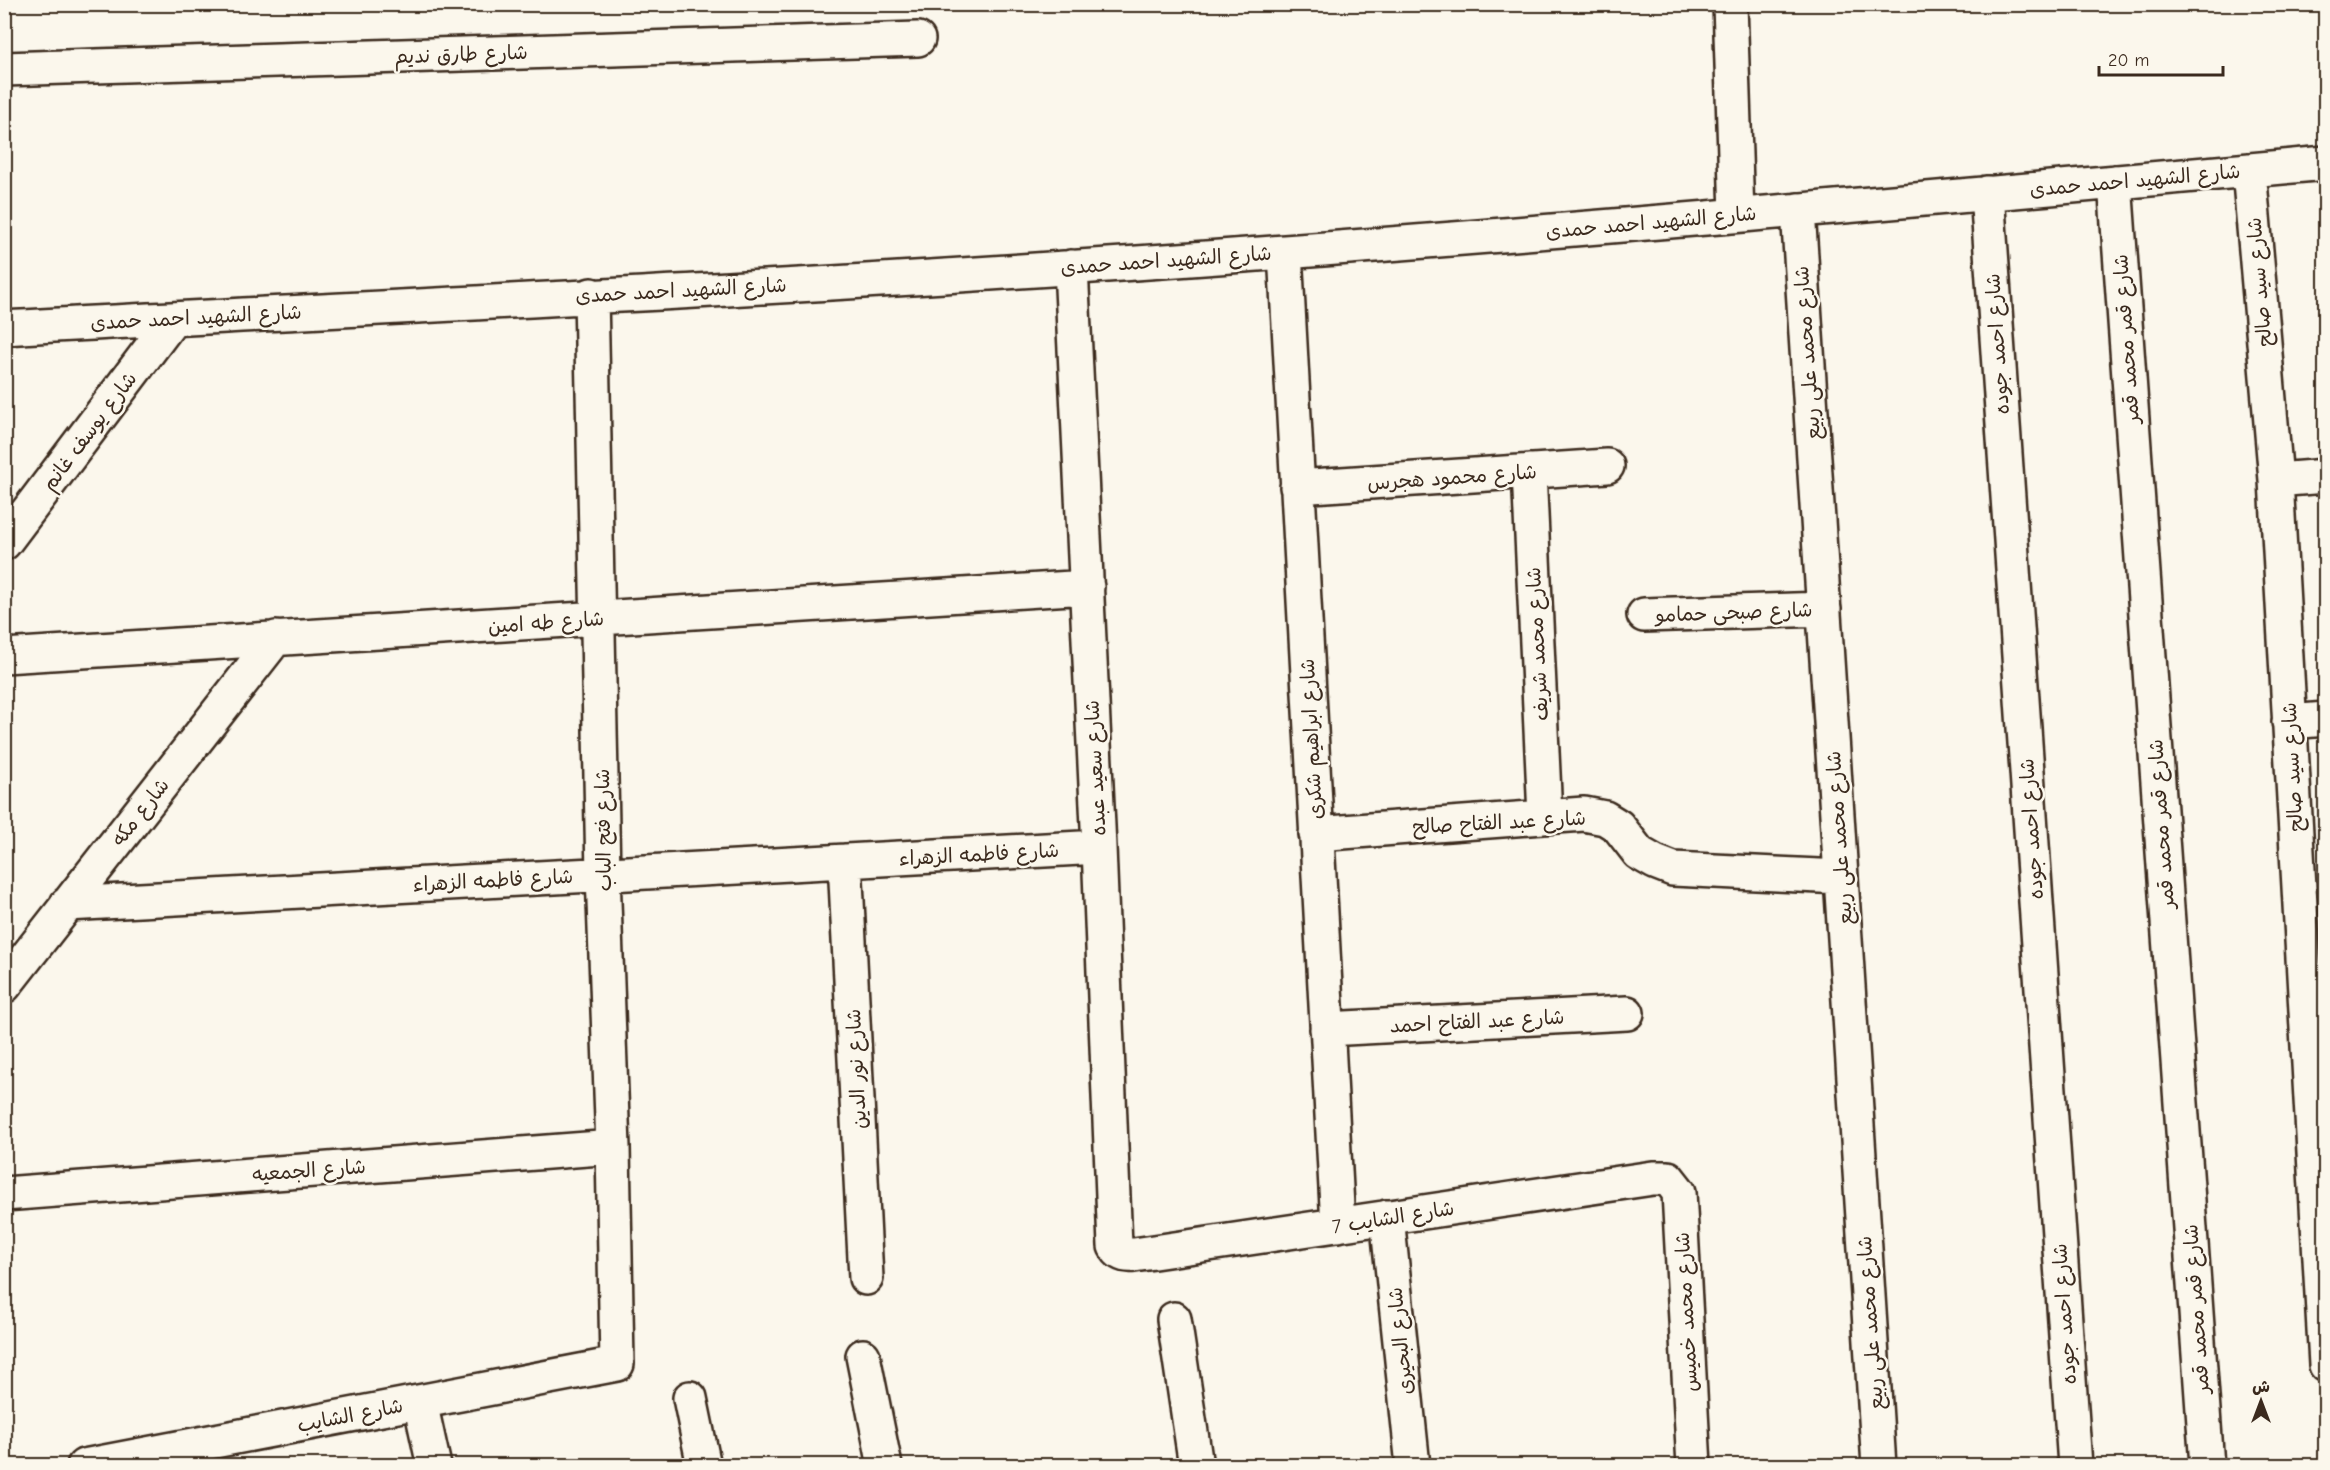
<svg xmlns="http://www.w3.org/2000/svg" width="2330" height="1470" font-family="'Comic Neue','Playpen Sans Arabic',sans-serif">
	<rect width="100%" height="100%" fill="#fbf7ec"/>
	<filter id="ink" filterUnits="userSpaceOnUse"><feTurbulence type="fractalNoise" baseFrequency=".0167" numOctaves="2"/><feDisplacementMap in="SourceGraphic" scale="12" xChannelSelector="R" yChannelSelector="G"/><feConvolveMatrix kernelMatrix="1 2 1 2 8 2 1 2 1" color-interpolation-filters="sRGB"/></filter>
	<g filter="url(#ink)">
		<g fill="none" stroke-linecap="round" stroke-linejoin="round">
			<defs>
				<path id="minor" d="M1730 4 1737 215
					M4 69 918 39
					M2249 170 2276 480 2326 1365
					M2115 182 2207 1466
					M1987 193 2075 1466
					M1798 210 1879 1466
					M1285 252 1338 1225
					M1071 267 1099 847 1115 1246C1119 1254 1124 1256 1134 1255L1653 1178H1668L1679 1192 1694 1466
					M4 328C362 308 721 292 1079 267 1495 238 1910 201 2326 163
					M1529 471 1545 816
					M2276 480 2326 476
					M1297 487 1607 466
					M4 543 173 319
					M1644 615 1824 609
					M4 656 1087 587
					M2289 722 2326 719
					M1316 834 1584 814 1605 818 1618 826 1639 853 1655 862 1673 869 1841 877
					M845 861 866 1278
					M67 904 1099 847
					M4 986 276 638
					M1327 1029 1627 1013
					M4 1194 613 1147
					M1387 1217 1413 1466
					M1174 1319 1196 1466
					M863 1356 885 1466
					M690 1398 704 1466
					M420 1402 434 1466
					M84 1466 617 1364 613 1147 603 874 591 295"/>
			</defs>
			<use href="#minor" stroke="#3b2a1e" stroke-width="38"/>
			<use href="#minor" stroke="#fbf7ec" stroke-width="33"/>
		</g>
	</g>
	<g text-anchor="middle" stroke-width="5" stroke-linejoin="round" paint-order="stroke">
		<g font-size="20" fill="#3b2a1e" stroke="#fbf7ec">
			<text transform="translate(461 54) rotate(-2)" y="7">شارع طارق نديم</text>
			<text transform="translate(2135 180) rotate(-5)" y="7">شارع الشهيد احمد حمدى</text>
			<text transform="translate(1651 222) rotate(-5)" y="7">شارع الشهيد احمد حمدى</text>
			<text transform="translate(1166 260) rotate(-4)" y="7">شارع الشهيد احمد حمدى</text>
			<text transform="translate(2259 282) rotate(-95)" y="7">شارع سيد صالح</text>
			<text transform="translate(681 290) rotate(-3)" y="7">شارع الشهيد احمد حمدى</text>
			<text transform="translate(196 317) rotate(-3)" y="7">شارع الشهيد احمد حمدى</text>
			<text transform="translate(2126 339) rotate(-94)" y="7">شارع قمر محمد قمر</text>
			<text transform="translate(1997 344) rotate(-94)" y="7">شارع احمد جوده</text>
			<text transform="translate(1807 353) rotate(-94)" y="7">شارع محمد على ربيع</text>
			<text transform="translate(89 431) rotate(-53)" y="7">شارع يوسف غانم</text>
			<text transform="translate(1452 477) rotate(-4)" y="7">شارع محمود هجرس</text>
			<text transform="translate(1734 612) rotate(-2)" y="7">شارع صبحى حمامو</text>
			<text transform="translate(546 622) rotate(-4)" y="7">شارع طه امين</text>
			<text transform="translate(1537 644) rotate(-93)" y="7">شارع محمد شريف</text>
			<text transform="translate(1311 739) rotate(-93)" y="7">شارع ابراهيم شكرى</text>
			<text transform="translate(2292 767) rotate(-93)" y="7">شارع سيد صالح</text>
			<text transform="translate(1095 768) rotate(-93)" y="7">شارع سعيد عبده</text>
			<text transform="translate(140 812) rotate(-52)" y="7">شارع مكه</text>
			<text transform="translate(1499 822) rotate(-3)" y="7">شارع عبد الفتاح صالح</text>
			<text transform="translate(2161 824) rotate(-94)" y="7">شارع قمر محمد قمر</text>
			<text transform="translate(2031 829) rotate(-94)" y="7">شارع احمد جوده</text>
			<text transform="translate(603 830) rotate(-91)" y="7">شارع فتح الباب</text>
			<text transform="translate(1839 838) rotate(-94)" y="7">شارع محمد على ربيع</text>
			<text transform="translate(979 854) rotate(-3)" y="7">شارع فاطمه الزهراء</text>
			<text transform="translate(493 880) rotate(-3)" y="7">شارع فاطمه الزهراء</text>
			<text transform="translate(1477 1021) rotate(-3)" y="7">شارع عبد الفتاح احمد</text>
			<text transform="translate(856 1069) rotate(-93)" y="7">شارع نور الدين</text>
			<text transform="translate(309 1170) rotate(-4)" y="7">شارع الجمعيه</text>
			<text transform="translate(1393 1217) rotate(-9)" y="7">شارع الشايب 7</text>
			<text transform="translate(2196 1309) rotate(-94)" y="7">شارع قمر محمد قمر</text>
			<text transform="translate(1686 1312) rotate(-93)" y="7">شارع محمد خميس</text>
			<text transform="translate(2064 1314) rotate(-94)" y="7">شارع احمد جوده</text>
			<text transform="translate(1870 1323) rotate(-94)" y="7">شارع محمد على ربيع</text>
			<text transform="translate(1400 1341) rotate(-96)" y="7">شارع البحيرى</text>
			<text transform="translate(350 1415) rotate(-11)" y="7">شارع الشايب</text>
		</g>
	</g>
	<rect width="2330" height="1470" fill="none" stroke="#fbf7ec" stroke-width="24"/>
	<rect x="12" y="12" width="2306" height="1446" fill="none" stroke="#3b2a1e" stroke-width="2" filter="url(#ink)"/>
	<g transform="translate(2261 1401)" stroke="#fbf7ec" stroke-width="4.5" paint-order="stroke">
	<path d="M0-4.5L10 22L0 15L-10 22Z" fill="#3b2a1e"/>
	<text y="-9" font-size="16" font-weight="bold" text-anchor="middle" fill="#3b2a1e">ش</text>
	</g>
	<path d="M2099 66v9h124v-9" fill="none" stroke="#3b2a1e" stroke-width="3"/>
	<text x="2108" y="66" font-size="18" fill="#3b2a1e" stroke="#fbf7ec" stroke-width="4.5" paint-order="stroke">20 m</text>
</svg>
